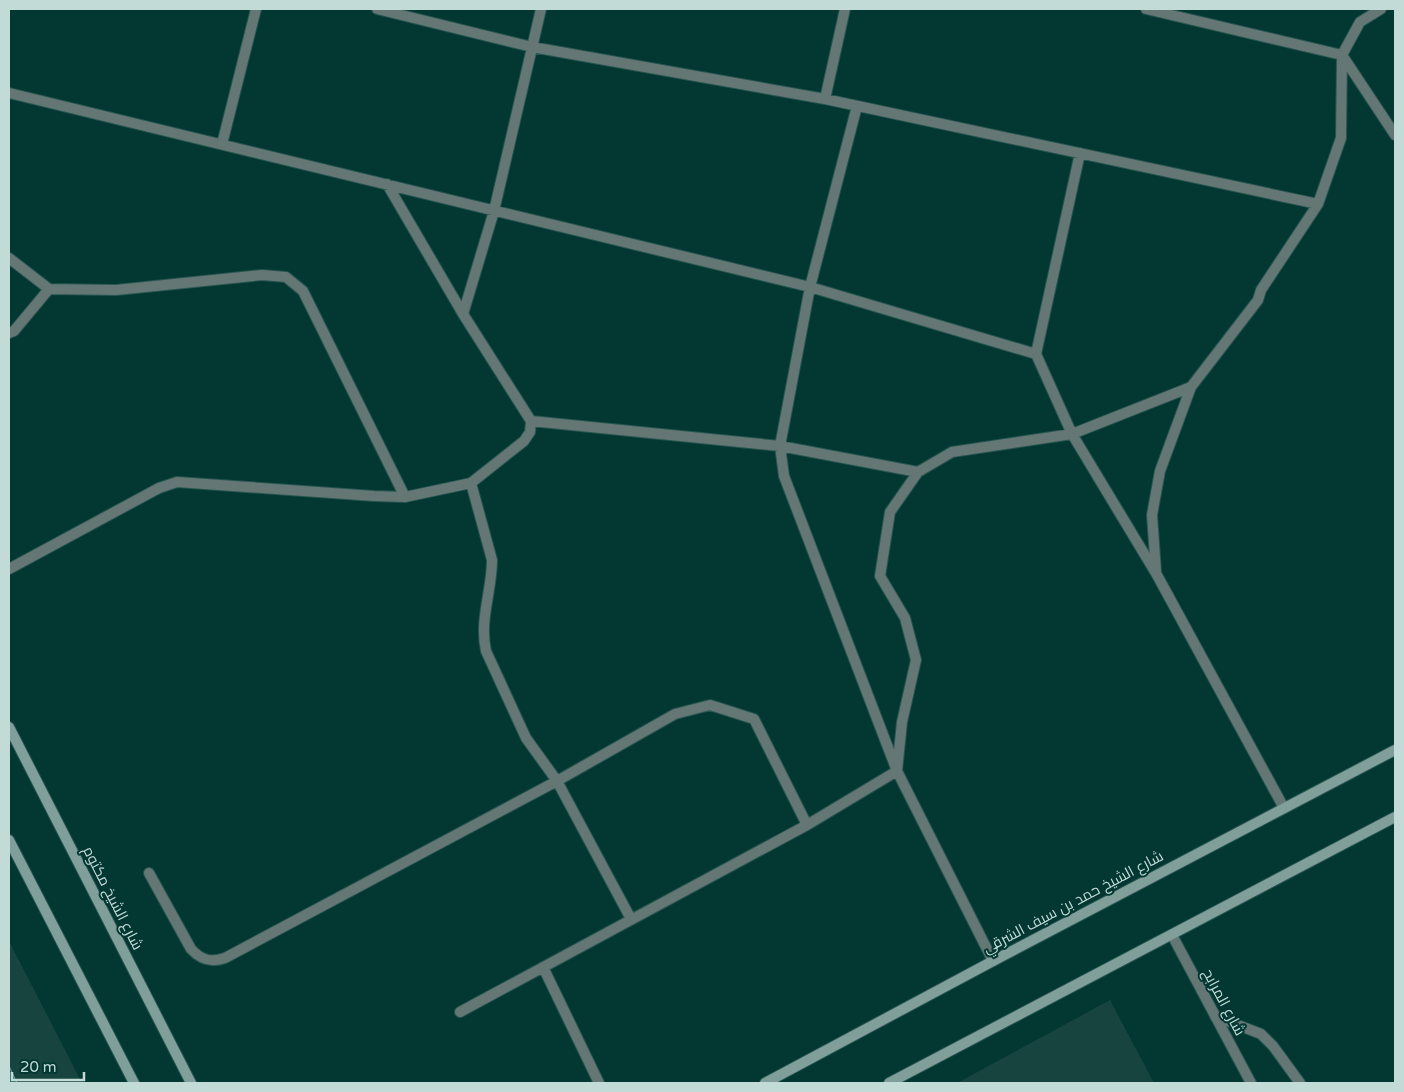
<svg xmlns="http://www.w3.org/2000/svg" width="1404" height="1092" font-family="'Varela Round',Cairo,sans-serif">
	<rect width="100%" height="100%" fill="#033732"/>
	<path fill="#18443f" d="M9 941 82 1083H9Z
		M1110 1000 1154 1083H957Z"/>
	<path fill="#176159" stroke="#71a09a" d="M9 1066 17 1083H9Z"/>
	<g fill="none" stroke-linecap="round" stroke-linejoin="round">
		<defs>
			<path id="minor" d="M377 9 532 47 825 99 1318 204
				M1146 9 1342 55 1360 22 1381 9
				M1342 55 1395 135
				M9 93 810 287 1036 354 1072 434 1157 575 1284 808
				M825 99 845 9
				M857 106 810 287 780 446 784 476 897 771 993 961
				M222 144 256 9
				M387 184 463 314
				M9 258 49 289 116 290 262 275 286 277 303 291 405 497
				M9 333 14 331 49 289
				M1036 354 1080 153
				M531 421 780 446 918 472 952 452 1072 434 1191 387
				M9 569 159 488 177 482 374 496 405 497 471 483 524 441 530 432 531 421 463 314 494 211 541 9
				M1156 571 1152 515 1160 471 1191 387 1258 300 1261 290 1318 204 1341 138 1342 55
				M149 873 191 949C201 960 211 963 225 958L557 781 526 738 486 651C479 620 492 591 492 560L471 483
				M631 919 557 781 675 714 710 705 754 719 807 825
				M543 967 599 1083
				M460 1012 807 825 897 771 902 722 916 660 905 618 880 576 890 512 918 472
				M1215 1016 1261 1034 1273 1046 1300 1083"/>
			<path id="tertiary" d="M1172 935 1251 1083"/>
			<path id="secondary" d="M9 727 191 1083
				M9 840 134 1083
				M765 1083 993 961 1395 750
				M889 1083 1395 817"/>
		</defs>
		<use href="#minor" stroke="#265550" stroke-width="12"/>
		<use href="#tertiary" stroke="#265550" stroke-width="12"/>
		<use href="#secondary" stroke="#265550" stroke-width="12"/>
		<use href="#minor" stroke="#647774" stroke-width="10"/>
		<use href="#tertiary" stroke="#647774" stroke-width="10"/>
		<use href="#secondary" stroke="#809f9b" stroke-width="10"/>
	</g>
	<g text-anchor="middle" stroke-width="4" stroke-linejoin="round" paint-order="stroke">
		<g font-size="15" fill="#c3dbd7" stroke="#033732">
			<text transform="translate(113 898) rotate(63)" y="5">شارع الشيخ مكتوم</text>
			<text transform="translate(1073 902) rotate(-28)" y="5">شارع الشيخ حمد بن سيف الشرقي</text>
			<text transform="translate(1224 1002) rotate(62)" y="5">شارع المرابح</text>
		</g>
	</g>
	<rect width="1404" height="1092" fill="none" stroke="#c3dbd7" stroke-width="20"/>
	<path d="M12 1072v8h72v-8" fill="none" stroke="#c3dbd7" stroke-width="2.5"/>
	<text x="20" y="1072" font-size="15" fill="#c3dbd7" stroke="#033732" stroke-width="4" paint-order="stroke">20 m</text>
</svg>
